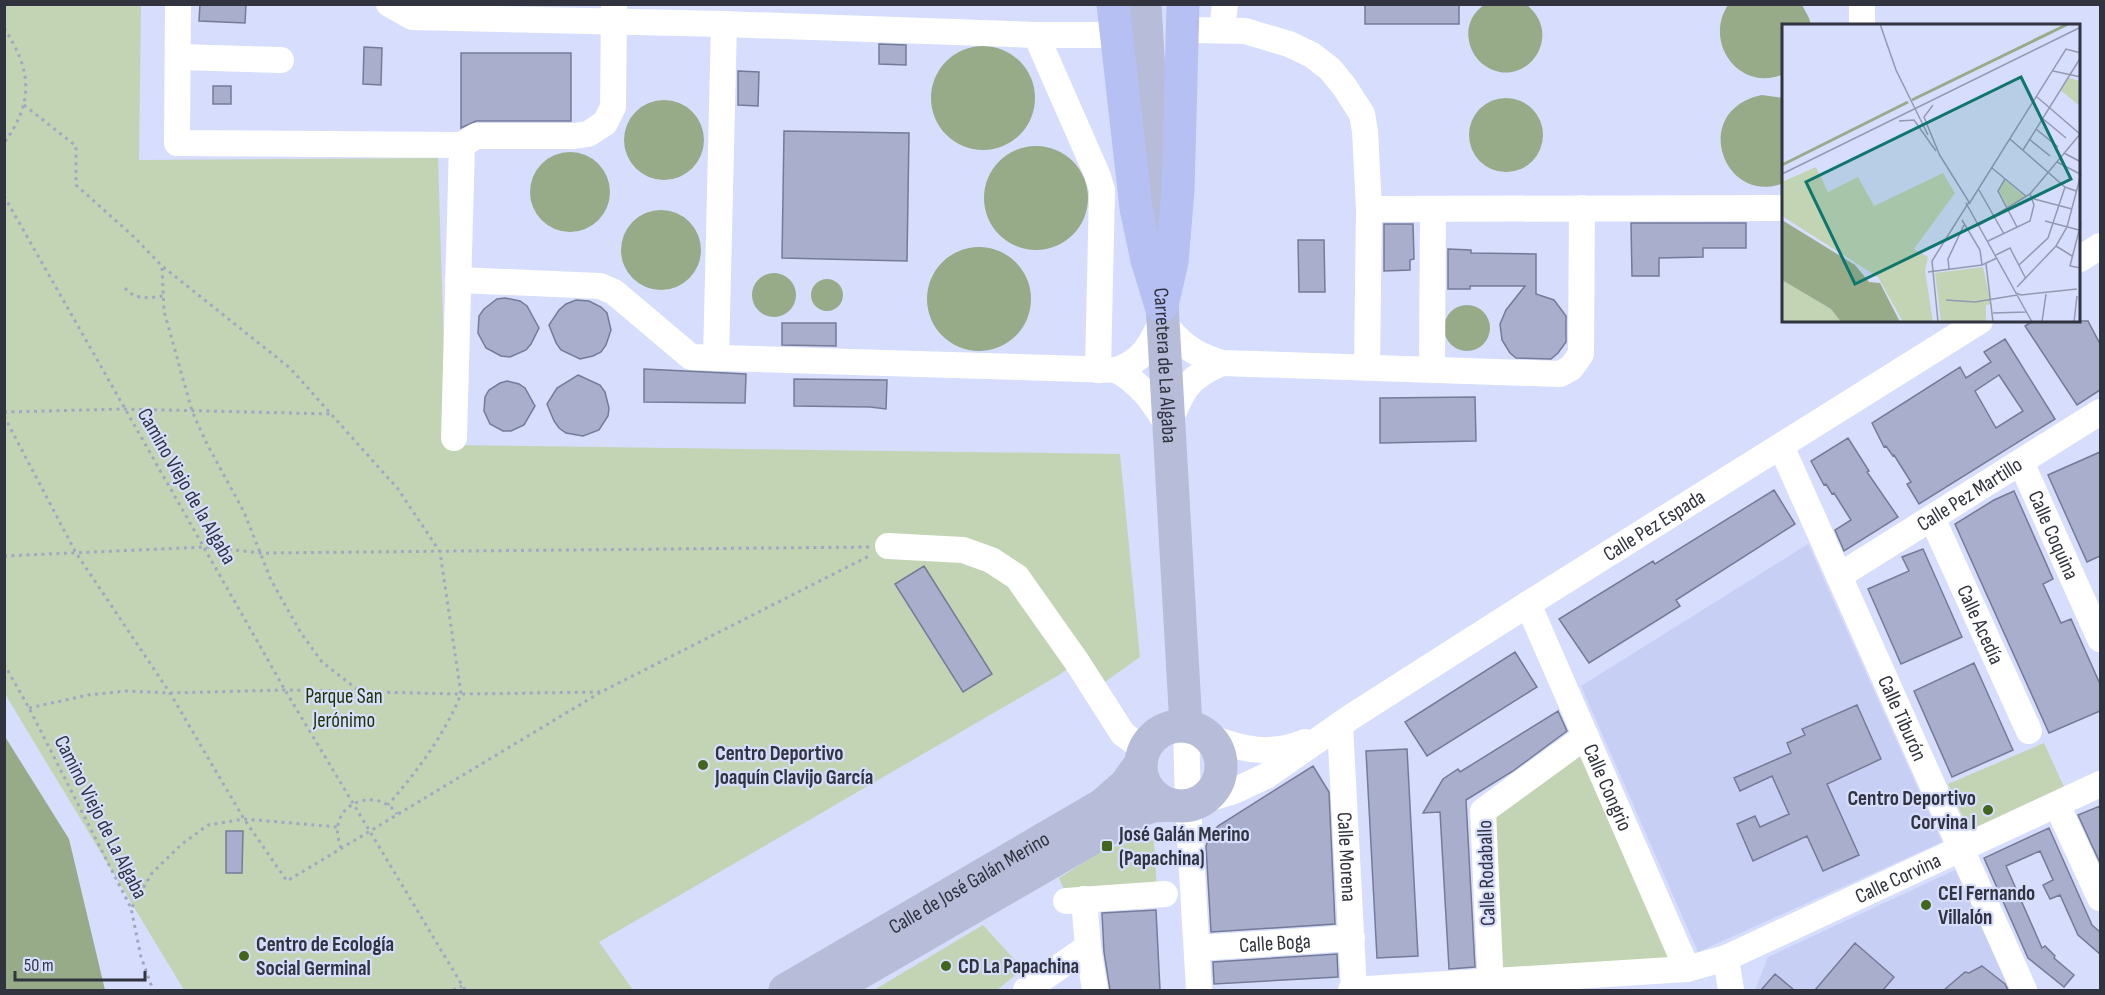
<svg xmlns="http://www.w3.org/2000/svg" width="2105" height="995" font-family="'Sofia Sans Condensed',sans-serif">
	<rect width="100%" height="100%" fill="#d6ddfd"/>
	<path fill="#c8cff4" d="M1808 544 1942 842 1698 952 1581 686Z
		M1955 870 2003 971 2007 984 2012 990H1755L1768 957Z"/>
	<path fill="#c2d4b4" d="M5 5H141L139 160 438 158 447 445 1120 454 1140 657 1102 684 1077 662 1059 675 599 942 633 990H184L5 694Z
		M2044 743 2064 787 1970 833 1948 784Z
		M1582 748 1672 959 1501 968 1493 815Z
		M1154 840 1157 891 1067 896 1059 878 1100 852 1130 841Z
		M983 925 1023 969 997 990H874Z"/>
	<path fill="#98ab89" d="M1484 5H1527C1566 37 1523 93 1484 65 1476 59 1471 51 1469 41 1466 27 1472 13 1484 5Z
		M1728 5H1802L1809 18 1811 25 1784 26V74C1740 93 1703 43 1728 5Z
		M931 98a52 52 0 1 1 104 0a52 52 0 1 1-104 0Z
		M1762 95 1784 98V183C1723 207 1689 110 1762 95Z
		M1469 135a37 37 0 1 1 74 0a37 37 0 1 1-74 0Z
		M624 140a40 40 0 1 1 80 0a40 40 0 1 1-80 0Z
		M984 198a52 52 0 1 1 104 0a52 52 0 1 1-104 0Z
		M530 192a40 40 0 1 1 80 0a40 40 0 1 1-80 0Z
		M621 250a40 40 0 1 1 80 0a40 40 0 1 1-80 0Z
		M927 299a52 52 0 1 1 104 0a52 52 0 1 1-104 0Z
		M752 295a22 22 0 1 1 44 0a22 22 0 1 1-44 0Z
		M811 295a16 16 0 1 1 32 0a16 16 0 1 1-32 0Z
		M1444 328a23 23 0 1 1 46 0a23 23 0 1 1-46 0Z
		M4 735 69 839 105 990H5Z"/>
	<path fill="#a8aecc" stroke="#757b97" stroke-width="1.5" fill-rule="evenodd" d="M200 4H246L245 23 199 21Z
		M1365 4H1459V24H1365Z
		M879 44 906 45V65L879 64Z
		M364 47 382 48 381 85 363 84Z
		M461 53H571V121H476L461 128Z
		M738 71 759 72 758 106 738 105Z
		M213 86H231V104H213Z
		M784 131 909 133 907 261 782 258Z
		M1631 223H1746V248H1703V257L1659 258V276H1632Z
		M1384 224H1413L1414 259 1410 260V270L1384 271Z
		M1298 240H1324L1325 292H1299Z
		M1448 249 1471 250V253L1536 254V294L1554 300 1566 316V342L1558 353 1551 359 1516 358 1510 353 1502 340 1500 324 1506 310 1525 286H1470V289H1448Z
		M505 298 520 301 527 306 539 328 531 344 526 350 510 357 501 356 486 348 478 333 479 316 484 309 497 299Z
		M576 300 589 301 601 307 607 313 611 330 606 345 601 352 593 356 580 359 561 350 556 343 549 325 559 310 566 304Z
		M2033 321H2088L2100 344V390L2077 405 2025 326Z
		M782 323H836V346L782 345Z
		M2005 339 2055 419 1919 504 1907 484 1911 482 1894 455 1893 456 1886 446 1884 447 1872 423 1960 367 1966 378 1991 362 1984 352ZM1999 375 2023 411 1996 428 1975 391Z
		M644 369 746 374 745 403 644 402Z
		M578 375 600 385 605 392 609 408 608 416 599 430 583 436 566 433 559 428 554 421 547 404 557 388Z
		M794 379 887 380 886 409 870 407 794 406Z
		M507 381 519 384 525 388 535 406 524 425 511 431H503L490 424 484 411 485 397 489 390 500 383Z
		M1475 397 1476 441 1380 443V398Z
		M1848 438 1869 471 1867 472 1898 517 1844 551 1835 530 1851 520 1834 493 1832 494 1826 484 1824 485 1811 461Z
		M2100 452V556L2087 562 2048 475Z
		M1774 490 1795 524 1676 600 1680 606 1589 663 1559 619 1653 561 1655 564Z
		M2014 491 2053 579 2043 584 2061 623 2071 619 2100 684V711L2049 733 1955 524 1994 500Z
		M1923 549 1962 637 1901 664 1868 589 1909 571 1902 557Z
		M924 566 992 674 963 692 895 584Z
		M1515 652 1537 687 1427 756 1405 722Z
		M1974 663 2013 750 1952 777 1914 691Z
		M1857 705 1881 759 1827 784 1859 855 1823 871 1807 836 1753 861 1737 824 1755 816 1760 827 1789 814 1772 776 1740 791 1734 778 1791 753 1787 743 1805 735 1802 729Z
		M1558 711 1567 731 1513 771 1466 800 1475 967 1449 969 1440 812 1423 813 1443 779 1458 769 1460 772Z
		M1407 749 1418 956 1377 958 1366 751Z
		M1313 766 1329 792 1335 924 1211 932 1206 846 1210 835 1218 826Z
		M2100 806V863L2078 815Z
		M2049 828 2092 925 2100 932V954L2078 935 2060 895 2050 899 2043 885 2053 880 2040 851 2006 866 2042 948 2045 946 2055 956 2054 958 2074 975 2064 987 2028 958 1984 858Z
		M226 831H243L242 873H226Z
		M1156 910 1160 990H1110L1104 952 1102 913Z
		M1855 943 1894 977 1883 990H1815Z
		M1337 954 1338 977 1214 984 1213 962Z
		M1982 966 2005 984 2008 990H1944L1965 972 1969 973Z
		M1775 974 1794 990H1761Z"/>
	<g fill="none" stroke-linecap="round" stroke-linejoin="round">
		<path stroke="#a2a8c1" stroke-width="3" stroke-dasharray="3 4.5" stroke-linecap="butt" d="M4 28C31 69 35 101 4 143
			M24 105 76 146V185L133 236 162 266 290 368 398 489 440 552 461 694C444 736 417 771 388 805
			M4 196 285 690 465 990
			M162 268 164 311 192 411 206 442 244 512 271 580 301 633 322 662 358 690
			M125 288C134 300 150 298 163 296
			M4 412 125 409 332 414
			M4 416 76 553 170 693 244 819 287 881 601 692
			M4 556 206 547 261 553 869 547
			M4 664 29 708 131 908 141 957 153 990
			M29 708 88 695 126 691 170 693 285 690 461 694 601 692 869 556
			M341 848C339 841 336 833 338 825 343 797 382 791 397 814
			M132 907 152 873 182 844 208 825 244 819 338 827
			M453 990 462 986"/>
		<g stroke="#fff" stroke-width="26">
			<path d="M178 4 177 143 462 145 476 136H574L588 134 605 123 613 107 614 5"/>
			<path d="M389 4 412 17 724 24 1036 35H1108"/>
			<path d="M1862 26V4"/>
			<path d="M1193 30 1245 31 1289 44 1312 55 1330 69 1344 86 1362 114 1365 131 1369 209 1367 367"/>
			<path d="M1222 30 1225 4"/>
			<path d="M1036 35 1097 174 1102 190 1098 370"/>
			<path d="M178 57 281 60"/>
			<path d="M1369 209 1784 208"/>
			<path d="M2080 259 2100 246"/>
			<path d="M458 280 600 286 614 292 691 357 1117 370C1144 360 1150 345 1162 321 1181 344 1192 354 1222 363L1560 374 1571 368 1581 354 1582 208"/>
			<path d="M716 358 724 24"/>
			<path d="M1117 370C1142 385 1153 401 1168 426"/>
			<path d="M1432 370 1433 209"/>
			<path d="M1169 423C1183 389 1187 378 1222 363"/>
			<path d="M454 438 462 145"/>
			<path id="s1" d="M1781 446 2024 990"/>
			<path id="s2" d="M2021 462 2100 639"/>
			<path id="s3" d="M1932 518 2029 731"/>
			<path d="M888 546 963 550 991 560 1017 577 1077 662 1123 734 1144 749"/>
			<path id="s4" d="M1839 576 2100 412"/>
			<path id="s5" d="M1528 604 1687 969"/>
			<path id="s6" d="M1340 725 1354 990"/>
			<path d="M1186 726 1188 805 1199 990"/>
			<path d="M1209 737C1244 750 1269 756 1305 742"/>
			<path id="s7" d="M1201 801 1234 791 1266 776 1351 717 1528 604 1980 321"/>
			<path d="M2057 805 2100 898"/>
			<path d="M1084 899 1088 947 1095 990"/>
			<path d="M1066 901 1165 894"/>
			<path id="s8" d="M1197 948 1352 938"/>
			<path d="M1026 990 1088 947"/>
			<path d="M1351 990 1687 969 1726 958"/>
			<path d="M1491 990 1483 811 1586 736"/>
			<path id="s9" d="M1731 990 1726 958 2100 784"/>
		</g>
		<g stroke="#b7bcd8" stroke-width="33">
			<path id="s10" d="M1145 4 1186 726"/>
			<circle cx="1181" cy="766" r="40"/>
			<path id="s11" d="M785 990 1102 805 1125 785 1141 763"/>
			<path d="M830 990 1141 810 1153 806 1173 805"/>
		</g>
		<path stroke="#b6c0f2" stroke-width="33" d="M1113 4 1136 208 1147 260 1161 306
			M1162 305 1172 262 1178 190 1183 4"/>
	</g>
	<g fill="#43661d" stroke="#d6ddfd" stroke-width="2">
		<circle cx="703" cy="765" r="6"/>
		<circle cx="1988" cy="810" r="6"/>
		<rect x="1101" y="840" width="12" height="12" rx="3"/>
		<circle cx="1926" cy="905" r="6"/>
		<circle cx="244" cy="956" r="6"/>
		<circle cx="946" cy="966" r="6"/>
	</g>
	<g text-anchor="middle" stroke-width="4.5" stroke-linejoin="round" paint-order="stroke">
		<g font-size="21" fill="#31333f" stroke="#d6ddfd">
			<text dy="7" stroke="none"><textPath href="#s10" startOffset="362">Carretera de La Algaba</textPath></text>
			<text transform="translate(187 486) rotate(60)" y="7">Camino Viejo de la Algaba</text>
			<text dy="7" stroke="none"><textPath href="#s4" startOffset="154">Calle Pez Martillo</textPath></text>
			<text dy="7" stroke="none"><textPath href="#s7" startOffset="532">Calle Pez Espada</textPath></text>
			<text dy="7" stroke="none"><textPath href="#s2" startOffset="80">Calle Coquina</textPath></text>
			<text dy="7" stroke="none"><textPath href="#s3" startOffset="117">Calle Acedía</textPath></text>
			<text dy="7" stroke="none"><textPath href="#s1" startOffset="298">Calle Tiburón</textPath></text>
			<text dy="7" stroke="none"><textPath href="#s5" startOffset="200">Calle Congrio</textPath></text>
			<text transform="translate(101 817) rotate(63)" y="7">Camino Viejo de La Algaba</text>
			<text dy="7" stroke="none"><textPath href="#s6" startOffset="132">Calle Morena</textPath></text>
			<text transform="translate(1486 873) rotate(-92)" y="7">Calle Rodaballo</text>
			<text dy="7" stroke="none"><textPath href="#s9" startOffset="222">Calle Corvina</textPath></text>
			<text dy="7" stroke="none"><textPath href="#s11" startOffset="213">Calle de José Galán Merino</textPath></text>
			<text dy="7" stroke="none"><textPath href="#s8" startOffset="78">Calle Boga</textPath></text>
		</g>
		<g font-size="21" fill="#1c3300" stroke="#d6ddfd">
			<text x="344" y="703">Parque San<tspan x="344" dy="24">Jerónimo</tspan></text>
		</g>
		<g font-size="21" font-weight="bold" fill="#31333f" stroke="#d6ddfd" text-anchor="start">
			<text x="715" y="760">Centro Deportivo<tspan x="715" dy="24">Joaquín Clavijo García</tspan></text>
			<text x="1976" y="805" text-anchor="end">Centro Deportivo<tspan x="1976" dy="24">Corvina I</tspan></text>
			<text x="1119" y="841">José Galán Merino<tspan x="1119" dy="24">(Papachina)</tspan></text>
			<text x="1938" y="900">CEI Fernando<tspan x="1938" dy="24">Villalón</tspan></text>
			<text x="256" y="951">Centro de Ecología<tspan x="256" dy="24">Social Germinal</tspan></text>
			<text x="958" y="973">CD La Papachina</text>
		</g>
	</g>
	<g transform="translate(1782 24)">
		<rect width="298" height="298" fill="#d6ddfd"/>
		<path d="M287 54 298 57V82L278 66ZM34 143 46 168 76 153 92 182 161 149 173 169 132 225 146 233 143 247 151 298H121L96 253 0 192V158ZM223 156 243 173 226 183 217 167ZM201 243 209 280 204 281V298H159L153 249ZM0 256 49 285 59 298H0Z" fill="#c2d4b4"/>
		<path d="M0 196 73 241 87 258 98 259 118 298H59L49 285 0 256Z" fill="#98ab89"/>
		<path fill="none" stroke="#98ab89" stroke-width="3" d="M130 76 286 0M0 141 126 78"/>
		<path fill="none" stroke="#9499b1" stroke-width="1.5" d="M98 0 114 46 146 111M271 47 299 53M255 73 298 110M151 81 142 93 158 132M260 94 284 114M117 97 132 96 154 127M254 105 276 123M228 115 283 163 294 167M247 115 268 132M241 126 299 33M282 129 299 138M275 138 298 150M210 144 245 173M0 150 299 3M223 155 216 167 235 203M197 166 222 210M252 175 290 185M184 179 234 269 239 271M187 180 284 25 299 29M180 196 198 226 200 241M263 197 297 206M299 199 288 242 299 244M197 201 248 170M206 217 248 197 252 181 248 170 299 109M274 222 290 232M214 231 228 224 244 255M204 240 211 298M237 241 266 214 283 163M167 245 166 235 182 201M146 248 200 241 215 234M235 263 274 222 285 203 299 150M235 271 250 298M239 271 295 265M164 276 193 278 235 271M211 289 244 288M156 298 150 237 187 178 157 130M260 298 264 270M292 298 295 272"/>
		<path fill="#0f766e" fill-opacity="0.15" stroke="#0f766e" stroke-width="3" d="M239 53 289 155 73 260 24 158Z"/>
		<rect width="298" height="298" fill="none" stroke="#31333f" stroke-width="3"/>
	</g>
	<rect width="2105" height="995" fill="none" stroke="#31333f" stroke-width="12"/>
	<path d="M15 971v9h130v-9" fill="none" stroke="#31333f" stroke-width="3"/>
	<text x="24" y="971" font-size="18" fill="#31333f" stroke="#d6ddfd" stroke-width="4.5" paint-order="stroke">50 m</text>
</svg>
